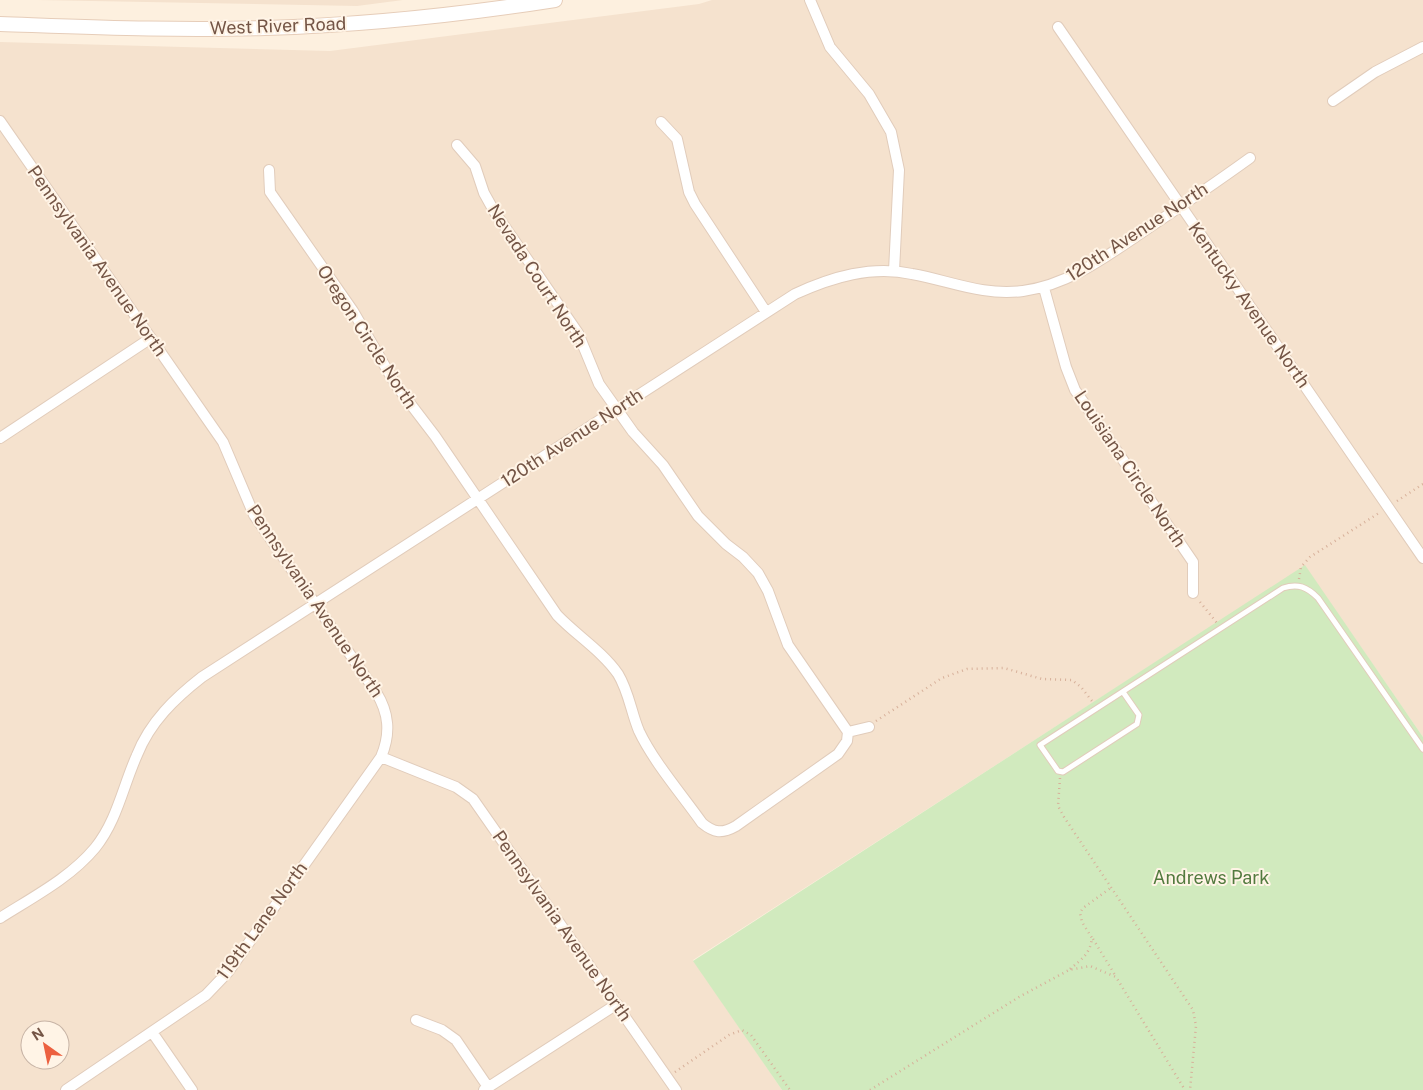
<svg xmlns="http://www.w3.org/2000/svg" width="1423" height="1090" font-family="'Public Sans',sans-serif">
	<rect width="100%" height="100%" fill="#fdf0df"/>
	<path fill="#f5e2ce" fill-rule="evenodd" d="M37 0H403L357 6Z
		M712 0H1423V737L1305 566 693 960 782 1090H0V42L330 51 699 4ZM30 1030H60V1060H30Z"/>
	<path fill="#d1eabe" d="M1305 565 1423 737V1090H782L693 961Z"/>
	<g fill="none" stroke-linecap="round" stroke-linejoin="round">
		<defs>
			<path id="service" d="M1123 692 1139 715 1137 724 1063 772 1058 771 1040 745 1283 588C1298 583 1307 587 1318 598L1423 749"/>
			<path id="minor" d="M810 0 830 47 869 94 891 132 899 170 894 271
				M1058 27 1423 558
				M1333 101 1375 72 1423 47
				M0 121 223 442 254 515 376 692C389 713 391 733 381 757L228 972 206 995 66 1090
				M661 122 677 139 689 192 695 204 766 312
				M457 145 475 166 484 193 494 211 578 333 599 384 633 432 663 465 698 516 726 544 743 557 758 573 768 591 788 645 848 732
				M269 170 270 192 353 311 396 385 435 436 557 615C576 635 602 651 618 674 629 692 631 712 639 731 653 761 683 796 702 823 714 833 722 834 736 826L838 754 847 741 848 732 869 727
				M1044 288 1066 367 1075 390 1193 562V593
				M0 438 151 338
				M381 757 456 787 473 799 676 1090
				M0 918C33 897 70 878 95 848 117 821 123 786 137 755 150 722 175 698 202 677L795 294C832 277 872 265 912 274 951 281 982 296 1023 291 1068 285 1104 258 1141 233 1177 209 1214 184 1250 158
				M416 1020 442 1030 456 1040 488 1087
				M152 1032 192 1090
				M484 1090 617 1004"/>
			<path id="secondary" d="M0 24C88 27 177 31 265 28 362 25 459 15 555 0"/>
		</defs>
		<use href="#service" stroke="#e1ccbb" stroke-width="7"/>
		<use href="#minor" stroke="#e1ccbb" stroke-width="12"/>
		<use href="#secondary" stroke="#e6cdb9" stroke-width="16"/>
		<path stroke="#d7b09a" stroke-width="2.5" stroke-dasharray="1 4" stroke-linecap="butt" d="M1397 501 1423 484
			M1299 579 1301 567 1310 557 1379 513
			M1200 602 1217 623
			M876 721 942 678 967 669 1004 668 1042 679 1072 680 1081 687 1092 701
			M1060 778 1058 806 1064 817 1193 1010 1196 1026 1190 1090
			M1093 939 1115 975
			M1070 969C1082 959 1090 954 1092 938L1082 922 1080 913 1083 908 1112 887
			M675 1072 729 1035 742 1030 751 1035 790 1090
			M870 1090 1019 997 1069 970 1090 966 1116 977 1185 1090"/>
		<use href="#service" stroke="#fff" stroke-width="5"/>
		<use href="#minor" stroke="#fff" stroke-width="10"/>
		<use href="#secondary" stroke="#fff" stroke-width="14"/>
	</g>
	<g text-anchor="middle" stroke-width="4" stroke-linejoin="round" paint-order="stroke">
		<g font-size="18" fill="#745546" stroke="#fff4e6">
			<text transform="translate(278 26) rotate(-2)" y="6">West River Road</text>
			<text transform="translate(1137 232) rotate(-33)" y="6">120th Avenue North</text>
			<text transform="translate(97 261) rotate(55)" y="6">Pennsylvania Avenue North</text>
			<text transform="translate(537 276) rotate(57)" y="6">Nevada Court North</text>
			<text transform="translate(1249 305) rotate(55)" y="6">Kentucky Avenue North</text>
			<text transform="translate(367 337) rotate(57)" y="6">Oregon Circle North</text>
			<text transform="translate(572 438) rotate(-33)" y="6">120th Avenue North</text>
			<text transform="translate(1130 469) rotate(56)" y="6">Louisiana Circle North</text>
			<text transform="translate(315 601) rotate(56)" y="6">Pennsylvania Avenue North</text>
			<text transform="translate(262 921) rotate(-54)" y="6">119th Lane North</text>
			<text transform="translate(562 926) rotate(55)" y="6">Pennsylvania Avenue North</text>
		</g>
		<g font-size="18" fill="#527a3e" stroke="#fff4e6">
			<text x="1211" y="884">Andrews Park</text>
		</g>
	</g>
	<g transform="translate(45 1045) rotate(327)"><circle r="24" fill="#fff4e6" stroke="#c7b4a6"/>
	<path d="M0-4L9 19L0 12L-9 19Z" fill="#ec603f"/>
	<text y="-8" font-size="14" font-weight="bold" text-anchor="middle" fill="#745546">N</text>
	</g>
</svg>
